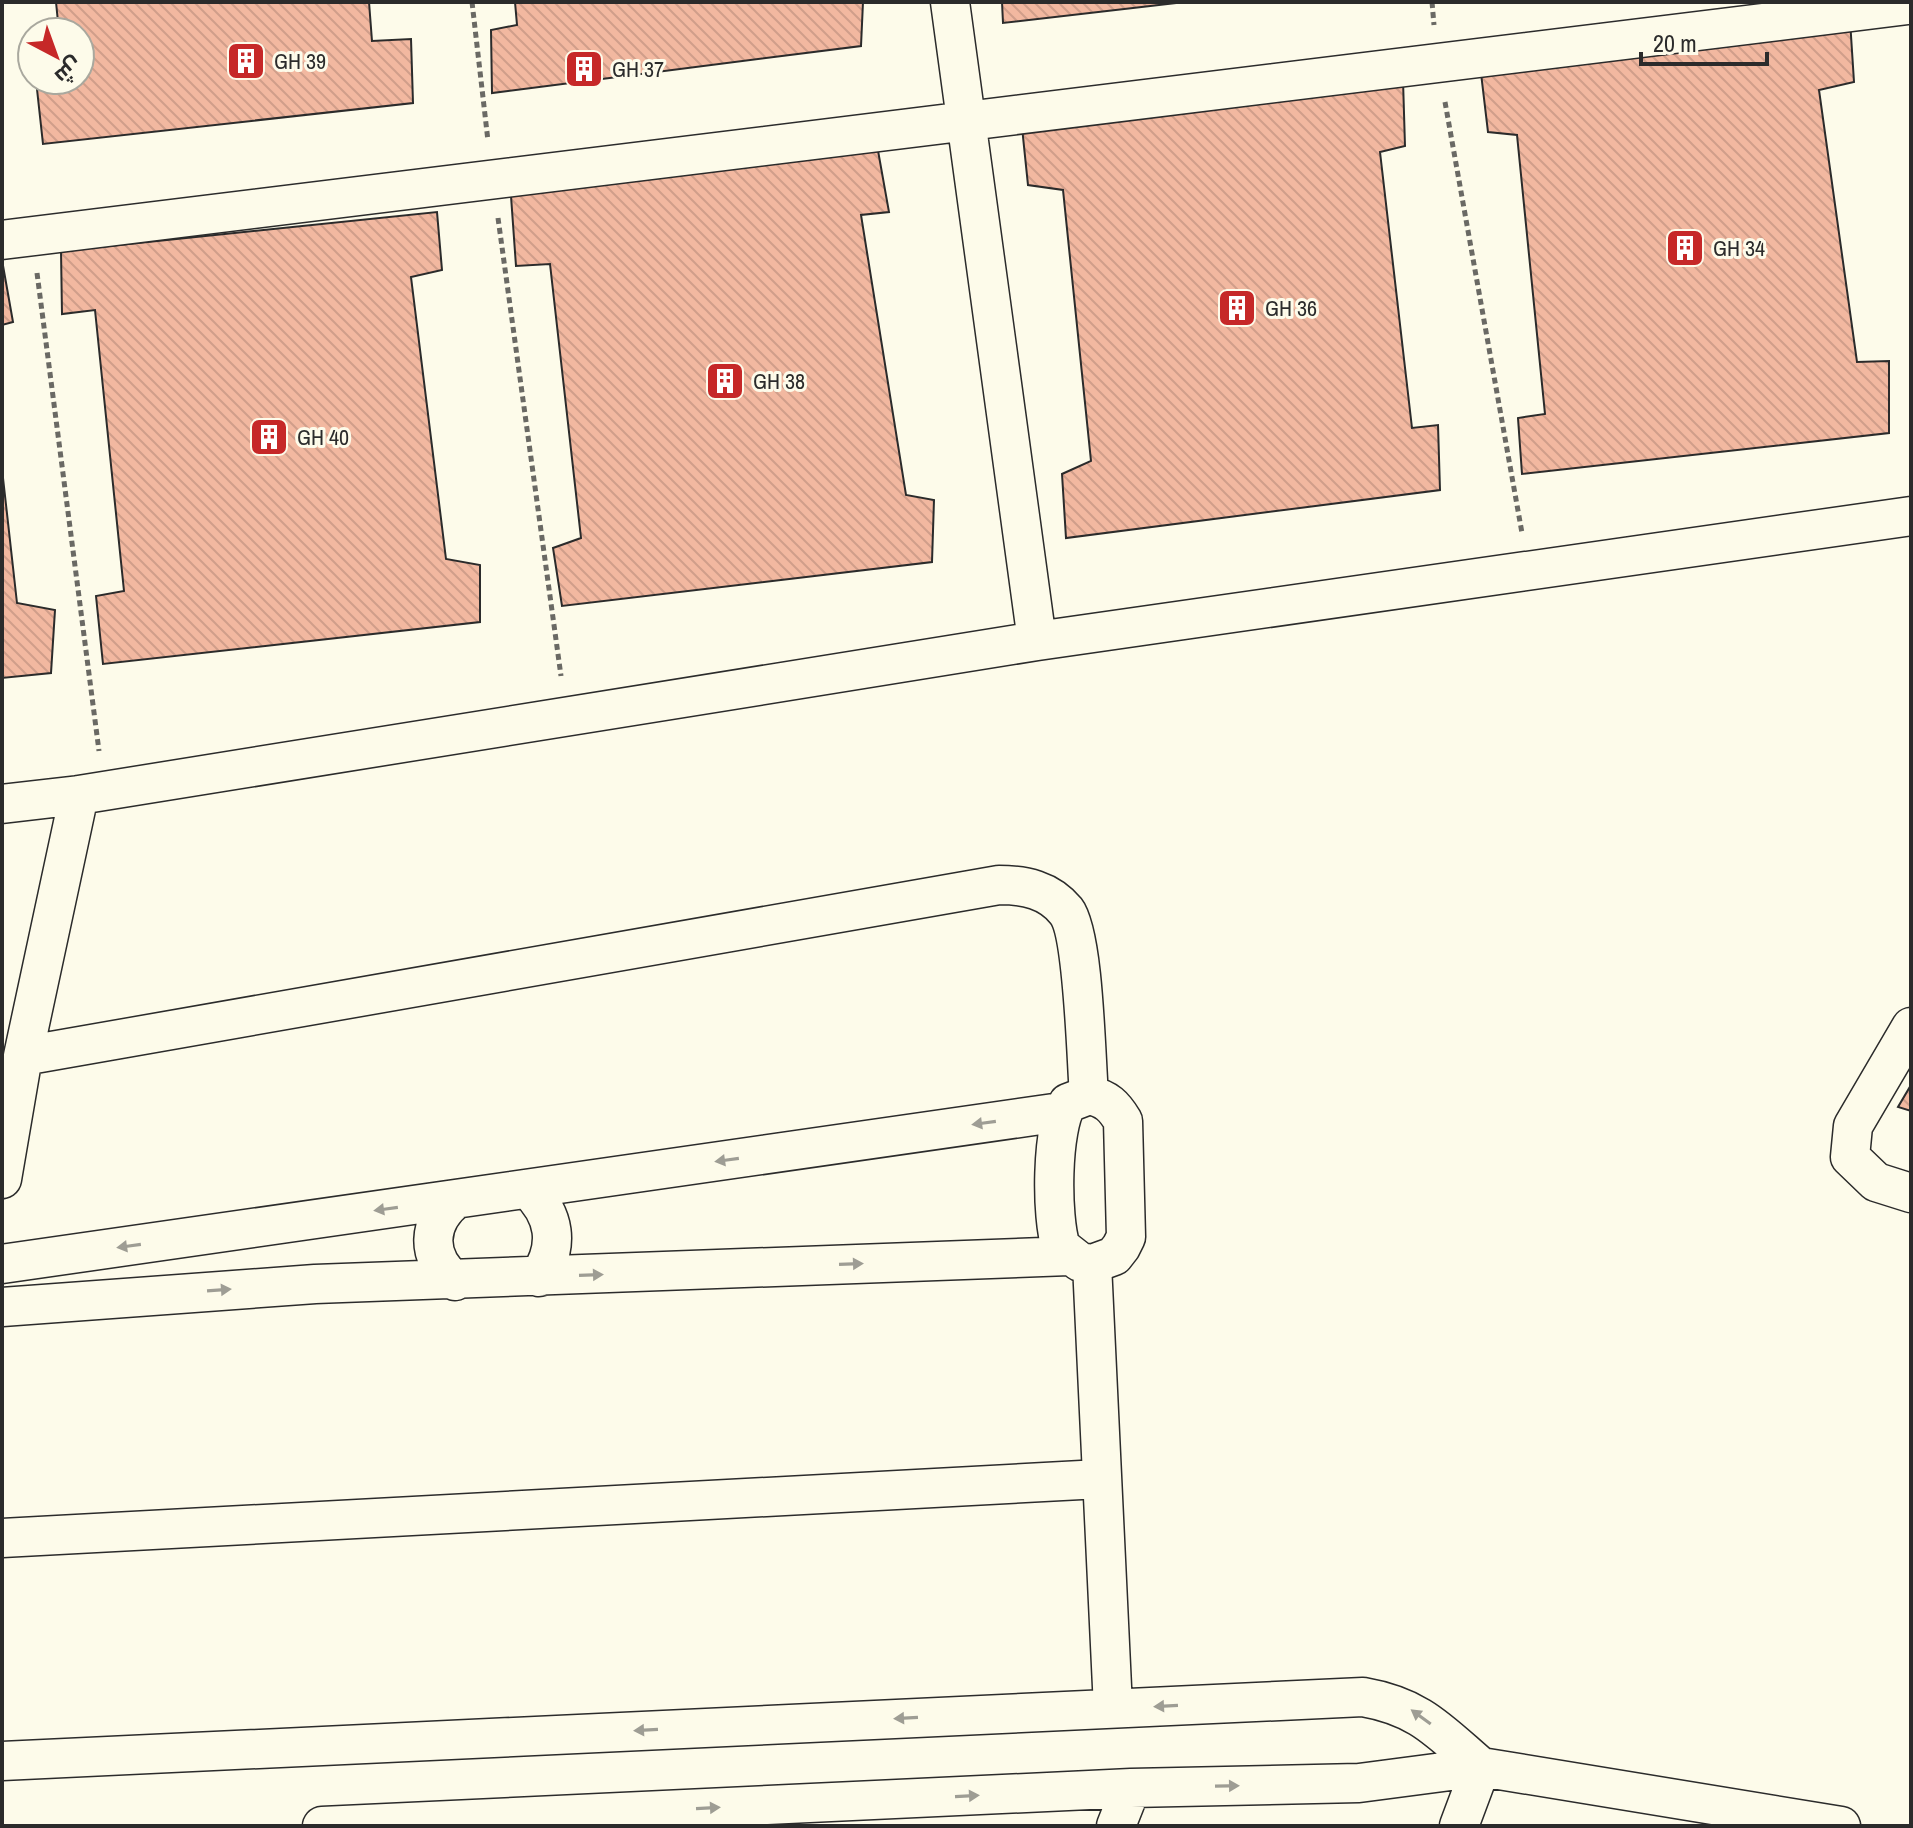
<svg xmlns="http://www.w3.org/2000/svg" width="1913" height="1828" font-family="'Archivo Narrow',Cairo,sans-serif">
	<defs>
		<pattern id="building-back-hatch" width="6" height="6" patternUnits="userSpaceOnUse" patternTransform="scale(2)"><rect width="6" height="6" fill="#f2b8a0"/><path d="M-1 5l2 2M0 0l6 6M5-1l2 2" fill="none" stroke="#d09e8a"/></pattern>
	</defs>
	<rect width="100%" height="100%" fill="#fdfbea"/>
	<path fill="url(#building-back-hatch)" stroke="#2b2b2b" stroke-width="2" d="M56 2H369L372 41 411 39 413 103 43 144 36 80H80V32H59Z
		M515 2H863L861 46 492 93 491 30 517 25Z
		M1002 2H1185L1003 23Z
		M1850 20 1854 82 1819 90 1857 362 1889 361V433L1522 474 1518 418 1545 414 1517 135 1488 132 1481 73Z
		M1403 80 1405 146 1380 152 1412 428 1438 425 1440 490 1066 538 1062 474 1091 461 1063 190 1028 185 1022 127Z
		M877 145 889 212 861 215 906 495 934 500 932 562 562 606 553 548 581 538 550 264 516 266 511 196Z
		M437 212 442 270 411 277 446 559 480 565V622L103 664 96 596 124 591 95 310 62 314 61 251Z
		M2 260 13 322 2 325Z
		M2 469 17 603 55 610 51 673 2 678Z
		M1911 1085V1111L1898 1107Z"/>
	<g fill="none" stroke-linecap="round" stroke-linejoin="round">
		<defs>
			<path id="minor" d="M950 2 1037 641
				M2 240 1908 5
				M2 804 79 795 1037 641 1911 516
				M1911 1027 1853 1126 1850 1157 1876 1182 1911 1193
				M23 1056 999 885C1025 885 1049 890 1066 911 1084 934 1086 1060 1089 1095
				M1089 1095C1107 1099 1114 1106 1123 1121L1126 1237 1121 1247 1114 1256 1092 1264 1080 1262 1061 1247C1051 1218 1051 1127 1068 1103Z
				M2 1179 23 1056 79 795
				M528 1189C555 1215 560 1245 539 1277
				M2 1264 1061 1112
				M1092 1264 1113 1708
				M455 1281C425 1257 427 1222 456 1199
				M2 1307 315 1284 1069 1256
				M2 1538 1100 1479
				M2 1761 1363 1697C1420 1707 1439 1731 1481 1767
				M322 1826 1131 1788 1359 1783 1481 1767 1841 1826
				M1116 1826 1131 1788
				M1459 1826 1481 1767"/>
		</defs>
		<use href="#minor" stroke="#2b2b2b" stroke-width="41"/>
		<path stroke="#6a6964" stroke-width="5" stroke-dasharray="6 4" stroke-linecap="butt" d="M472 2 488 141
			M1432 2 1434 25
			M1445 102 1522 533
			M498 218 561 676
			M37 273 99 751"/>
		<use href="#minor" stroke="#fdfbea" stroke-width="38"/>
	</g>
	<defs><path id="oneway-solid" d="M-6-.8H1V-3.2L6.5 0L1 3.2V.8H-6Z" transform="scale(2)"/></defs>
	<g fill="#9e9d94">
		<use href="#oneway-solid" transform="translate(984 1123) rotate(172)"/>
		<use href="#oneway-solid" transform="translate(727 1160) rotate(172)"/>
		<use href="#oneway-solid" transform="translate(386 1209) rotate(172)"/>
		<use href="#oneway-solid" transform="translate(129 1246) rotate(172)"/>
		<use href="#oneway-solid" transform="translate(851 1264) rotate(-2)"/>
		<use href="#oneway-solid" transform="translate(591 1275) rotate(-2)"/>
		<use href="#oneway-solid" transform="translate(219 1290) rotate(-4)"/>
		<use href="#oneway-solid" transform="translate(1166 1706) rotate(177)"/>
		<use href="#oneway-solid" transform="translate(1421 1717) rotate(-144)"/>
		<use href="#oneway-solid" transform="translate(906 1718) rotate(177)"/>
		<use href="#oneway-solid" transform="translate(646 1730) rotate(177)"/>
		<use href="#oneway-solid" transform="translate(1227 1786) rotate(-1)"/>
		<use href="#oneway-solid" transform="translate(967 1796) rotate(-3)"/>
		<use href="#oneway-solid" transform="translate(708 1808) rotate(-3)"/>
	</g>
	<defs>
		<symbol id="building-square" viewBox="-11 -11 22 22"><rect x="-9" y="-9" width="18" height="18" rx="4" fill="#c62828" stroke="#fdfbea"/><path d="M-4-6H4V6H1V3H-1V6H-4ZM-2.5-4.3h1.7v1.8h-1.7ZM.8-4.3h1.7v1.8H.8ZM-2.5-1h1.7V.8h-1.7ZM.8-1h1.7V.8H.8Z" fill="#fff"/></symbol>
	</defs>
	<g fill-rule="evenodd">
		<use href="#building-square" x="224" y="39" width="44" height="44"/>
		<use href="#building-square" x="562" y="47" width="44" height="44"/>
		<use href="#building-square" x="1663" y="226" width="44" height="44"/>
		<use href="#building-square" x="1215" y="286" width="44" height="44"/>
		<use href="#building-square" x="703" y="359" width="44" height="44"/>
		<use href="#building-square" x="247" y="415" width="44" height="44"/>
	</g>
	<g text-anchor="middle" stroke-width="6" stroke-linejoin="round" paint-order="stroke">
		<g font-size="22" fill="#2b2b2b" stroke="#fdfbea" text-anchor="start">
			<text x="274" y="69">GH 39</text>
			<text x="612" y="77">GH 37</text>
			<text x="1713" y="256">GH 34</text>
			<text x="1265" y="316">GH 36</text>
			<text x="753" y="389">GH 38</text>
			<text x="297" y="445">GH 40</text>
		</g>
	</g>
	<rect width="1913" height="1828" fill="none" stroke="#2b2b2b" stroke-width="8"/>
	<g transform="translate(56 56) rotate(139)"><circle r="38" fill="#fdfbea" stroke="#a9a89e" stroke-width="2"/>
	<path d="M0-6L14 30L0 20L-14 30Z" fill="#c62828"/>
	<text y="-12" font-size="22" font-weight="bold" text-anchor="middle" fill="#2b2b2b">ش</text>
	</g>
	<path d="M1641 52v12h126v-12" fill="none" stroke="#2b2b2b" stroke-width="4"/>
	<text x="1653" y="52" font-size="24" fill="#2b2b2b" stroke="#fdfbea" stroke-width="6" paint-order="stroke">20 m</text>
</svg>
